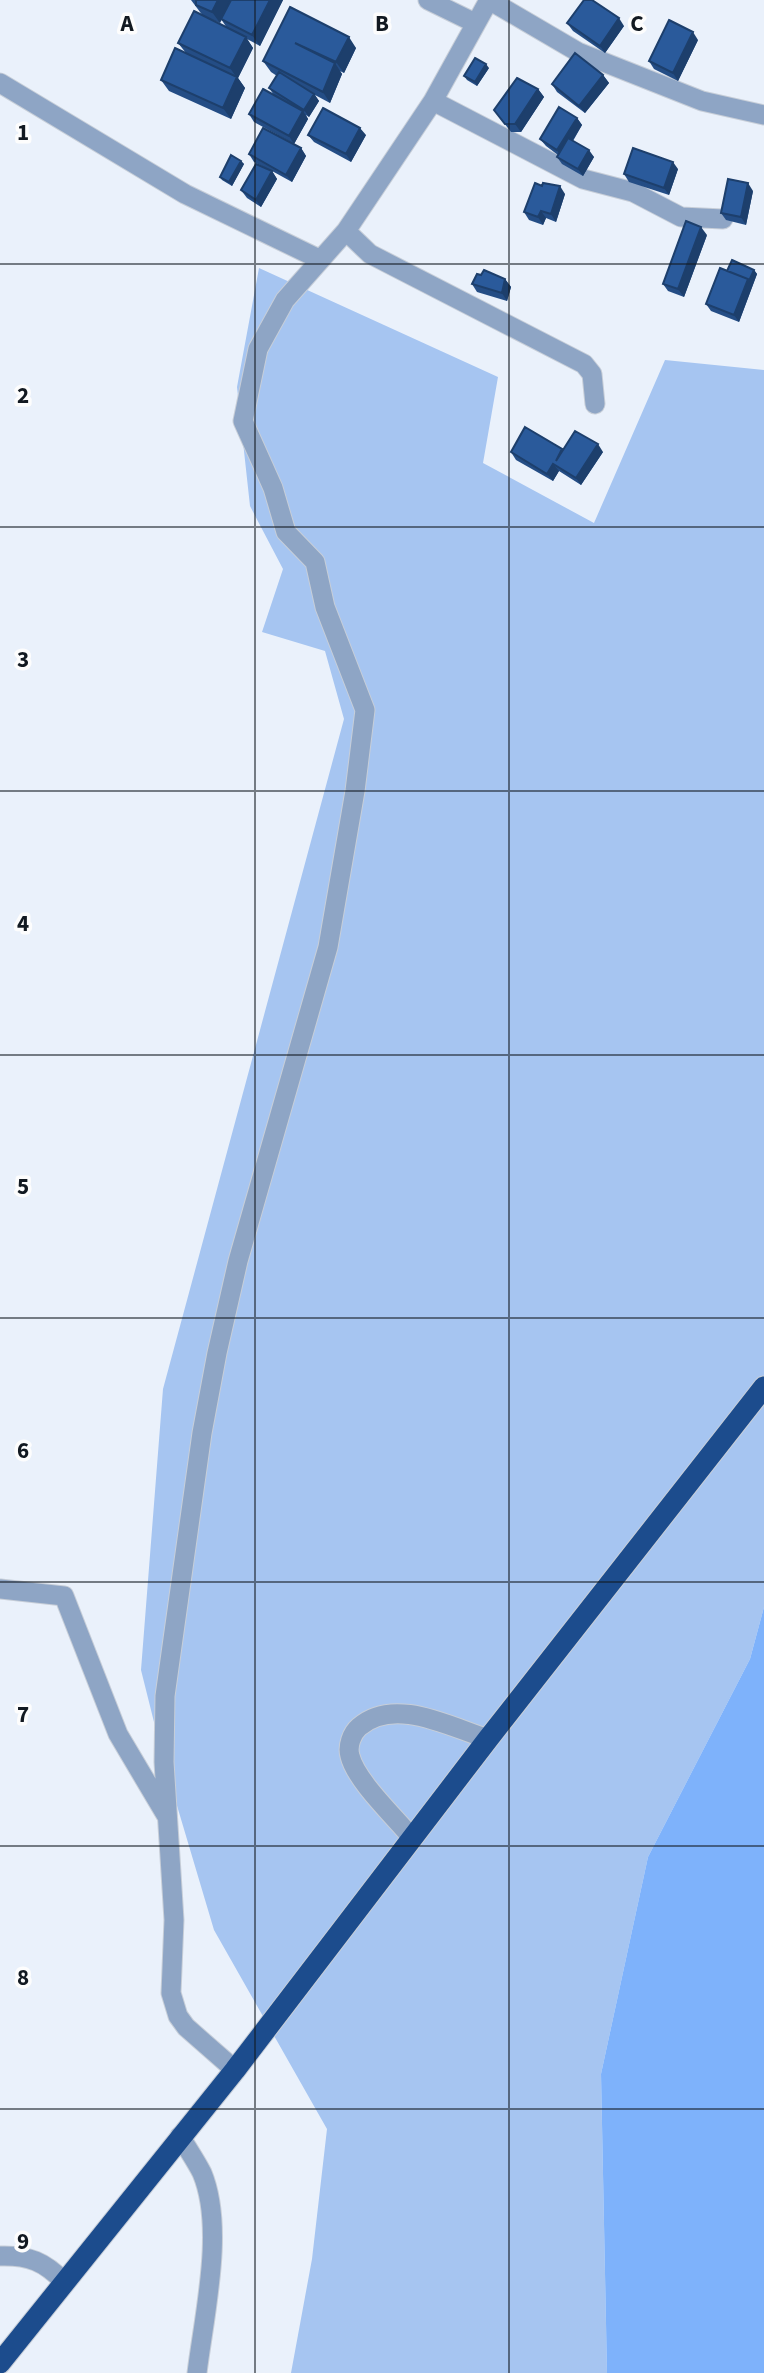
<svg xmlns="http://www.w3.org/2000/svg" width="764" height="2373" font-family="'Source Sans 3',sans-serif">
	<rect width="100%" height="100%" fill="#eaf1fb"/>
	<path fill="#a6c5f1" d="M259 268 498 377 483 463 594 523 665 360 764 370V1607L750 1659 648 1857 601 2074 607 2373H291L312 2259 327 2129 214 1930 164 1762 141 1670 163 1389 344 719 325 651 262 632 283 569 250 506 237 387Z"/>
	<path fill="#7eb2fb" d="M764 1607V2373H607L601 2074 648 1857 750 1659Z"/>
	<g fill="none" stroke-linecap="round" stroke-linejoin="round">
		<defs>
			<path id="minor" d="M428 0 475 23
				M489 0 578 52 702 101 764 115
				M0 83 185 194 319 259
				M433 101 583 179 633 192 681 217 723 219
				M346 231 370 254 584 364 592 374 595 404
				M0 1589 64 1596 118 1734 166 1815
				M412 1838C395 1817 356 1781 350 1756 347 1746 352 1733 359 1727 394 1696 450 1727 488 1739
				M235 2070 186 2027 178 2016 171 1993 174 1920 164 1762 165 1696 202 1433 217 1353 238 1261 328 947 355 791 365 710 325 607 315 562 286 532 273 488 243 421 258 349 285 300 346 231 433 101 489 0
				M180 2136C187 2148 196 2161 202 2173 225 2228 204 2315 197 2373
				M0 2256C29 2255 45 2262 64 2282"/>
			<path id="highway" d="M0 2363 235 2070 488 1739 764 1387"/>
		</defs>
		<use href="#minor" stroke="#c7ced8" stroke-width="21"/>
		<use href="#highway" stroke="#c7ced8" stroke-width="23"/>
		<use href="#minor" stroke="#8ea5c5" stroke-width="19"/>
		<use href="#highway" stroke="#1c4c8d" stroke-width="21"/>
	</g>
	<path fill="#244d85" d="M191 0H283L260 46 247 39 253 48 238 78 245 88 231 119 169 91 161 80 186 53 178 43 227 28 221 19 220 23 203 16Z
		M290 7 356 48 344 73 340 71 342 74 330 103 315 95 319 101 309 117 306 115 308 119 294 144 254 122 249 114 274 95 269 88 277 76 271 72 263 61Z
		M567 23 624 26 605 53 573 31Z
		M698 40 678 81 654 69 649 61Z
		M489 68 477 86 467 80 464 76Z
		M603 75 609 83 585 113 557 92 552 84Z
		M538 89 544 97 521 132H511L494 110Z
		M577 118 582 125 573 141 594 157 583 176 562 164 557 157 558 155 546 146 540 139Z
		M308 135H366L351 162 314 142Z
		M301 148 306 156 292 182 272 171 277 179 261 207 247 198 241 190 271 171 254 162 249 154Z
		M241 161 244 164 232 186 222 180 220 177Z
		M678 169 669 195 629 182 624 174Z
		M542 186 565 194 556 222 546 218 543 225 529 220 524 212Z
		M753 191 746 225 726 220 721 213Z
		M707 235 684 297 668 291 663 284Z
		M754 270 757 274 739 322 711 311 706 304 727 271Z
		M505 279 511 287 507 301 477 292 472 284Z
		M563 450 603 452 581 485 559 471 553 481 516 460 511 452Z"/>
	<path fill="#1d3f6c" d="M218 0H231L220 23 212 12Z
		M270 0H283L260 46 252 35Z
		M619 18 624 26 605 53 600 46Z
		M693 32 698 40 678 81 673 73Z
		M246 37 253 48 238 78 245 88 231 119 223 108 237 78 230 68Z
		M349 37 356 48 344 73 336 62Z
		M335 63 342 74 330 103 323 92Z
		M486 64 489 68 477 86 475 82Z
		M603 75 609 83 585 113 579 106Z
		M538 89 544 97 521 132 515 124Z
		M314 94 319 101 309 117 304 110Z
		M303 111 308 119 294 144 289 136Z
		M577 118 582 125 562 158 557 150Z
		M360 128 366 135 351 162 346 154Z
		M301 148 306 156 292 182 286 175Z
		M589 150 594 157 583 176 578 169Z
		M241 161 244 164 232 186 229 182Z
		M673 162 678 169 669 195 664 188Z
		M272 171 277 179 261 207 256 200Z
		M748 183 753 191 746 225 741 217Z
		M560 186 565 194 556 222 551 214Z
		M541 211 546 218 543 225 538 217Z
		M701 227 707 235 684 297 678 289Z
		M754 270 757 274 739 322 734 315 748 279Z
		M505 279 511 287 507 301 502 293Z
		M598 444 603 452 581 485 576 478Z
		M553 464 559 471 553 481 547 474Z"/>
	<path fill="#2a5a9b" stroke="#1d3f6c" stroke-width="2" d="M196 0H218L212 12 196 5Z
		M231 0H270L252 35 221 19Z
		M584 0H592L619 18 600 46 567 23Z
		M290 7 349 37 336 62 295 43 335 63 323 92 263 61Z
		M194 11 246 37 230 68 178 43Z
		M669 20 693 32 673 73 649 61Z
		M175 48 237 77 223 108 161 80Z
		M575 53 603 75 579 106 552 84Z
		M475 58 486 64 475 82 464 76Z
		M279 72 314 94 304 110 269 88Z
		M517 78 538 89 515 124H505L494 110Z
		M263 89 303 111 289 136 249 114Z
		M559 107 577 118 557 150 540 139Z
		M323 108 360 128 346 154 308 135Z
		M263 128 301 148 286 175 249 154Z
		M568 138 589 150 578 169 557 157Z
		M633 148 673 162 664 188 624 174Z
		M231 155 241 161 229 182 220 177Z
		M256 164 272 171 256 200 241 190Z
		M728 179 748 183 741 217 721 213Z
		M535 183 542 186 543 183 560 186 551 214 541 211 538 217 524 212Z
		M686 221 701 227 678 289 663 284Z
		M732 260 754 270 749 281 748 279 727 271Z
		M720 268 748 279 734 315 706 304Z
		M484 270 505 279 502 293 472 284 477 274 481 275Z
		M525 427 562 449 556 461 575 431 598 444 576 478 553 464 547 474 511 452Z"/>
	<path fill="none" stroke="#121921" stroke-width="2" stroke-opacity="0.55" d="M255 0V2373M509 0V2373M0 264H764M0 527H764M0 791H764M0 1055H764M0 1318H764M0 1582H764M0 1846H764M0 2109H764"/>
	<g font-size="23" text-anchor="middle" font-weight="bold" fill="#121921" stroke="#fdfdfd" stroke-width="7" stroke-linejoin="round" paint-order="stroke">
		<text x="127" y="31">A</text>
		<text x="382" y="31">B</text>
		<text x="637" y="31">C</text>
		<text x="23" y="140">1</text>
		<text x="23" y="403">2</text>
		<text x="23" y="667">3</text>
		<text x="23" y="931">4</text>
		<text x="23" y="1194">5</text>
		<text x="23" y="1458">6</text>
		<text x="23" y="1722">7</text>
		<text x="23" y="1985">8</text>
		<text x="23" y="2249">9</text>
	</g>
</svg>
